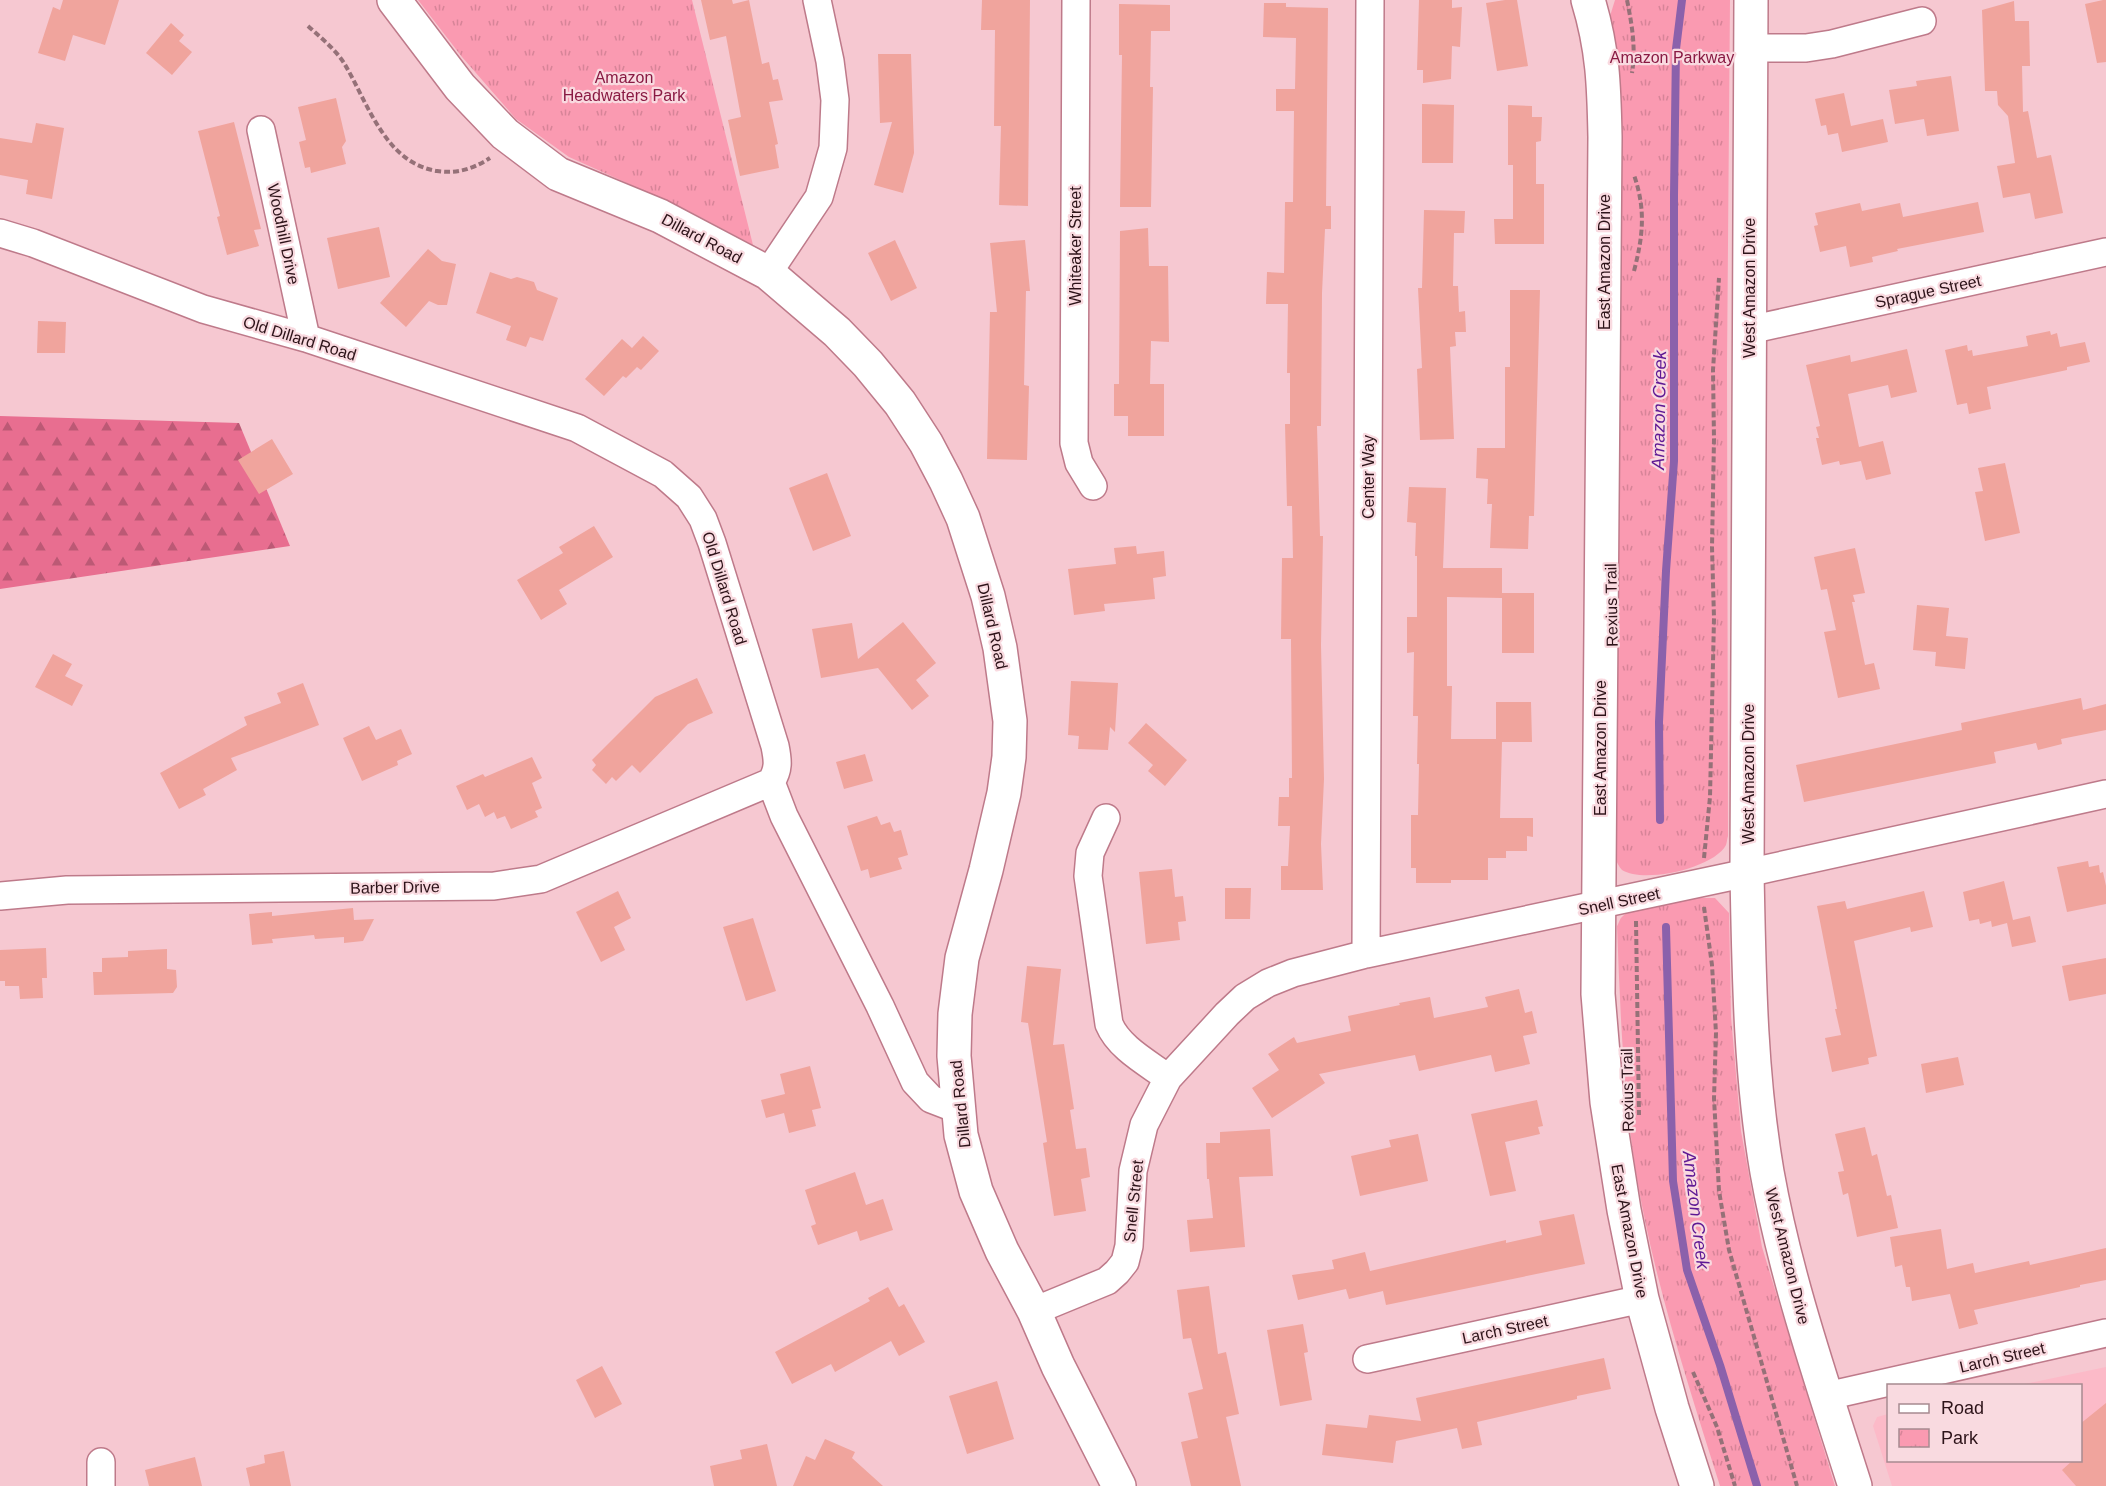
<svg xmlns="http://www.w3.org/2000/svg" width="2106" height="1486" font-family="Helvetica,sans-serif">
	<defs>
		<pattern id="forest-firs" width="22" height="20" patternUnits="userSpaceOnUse" patternTransform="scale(1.5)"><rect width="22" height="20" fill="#e86e90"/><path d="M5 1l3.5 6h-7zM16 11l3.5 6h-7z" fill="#bc5975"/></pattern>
		<pattern id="park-tufts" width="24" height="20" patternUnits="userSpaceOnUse" patternTransform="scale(1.5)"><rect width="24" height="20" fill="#fa9ab1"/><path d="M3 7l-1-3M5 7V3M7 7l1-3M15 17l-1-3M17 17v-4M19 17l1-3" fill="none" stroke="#d78498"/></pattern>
	</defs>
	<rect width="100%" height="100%" fill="#f6c8d1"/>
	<path fill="#fcbac8" d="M2106 1367V1486H1892L1873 1426 1877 1417 1888 1414V1460H2080V1386L2020 1385Z"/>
	<path fill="url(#forest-firs)" d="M0 416 239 423 290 546 0 589Z"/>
	<path fill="url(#park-tufts)" d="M418 0H692L753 245 687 210 569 157 516 119 462 57Z
		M1615 0H1730L1727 367 1728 836C1727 839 1727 842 1726 845 1714 868 1644 884 1622 870 1619 867 1617 862 1615 858L1617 368 1622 238 1618 86 1610 16Z
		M1694 898H1715L1729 913 1731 1017 1741 1131 1762 1247 1835 1486H1720C1687 1381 1652 1275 1635 1166 1623 1087 1620 1007 1617 926 1618 925 1620 919 1621 918 1631 905 1677 900 1694 898Z"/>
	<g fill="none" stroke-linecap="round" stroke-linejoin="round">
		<path stroke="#8b61ab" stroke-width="8" d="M1660 820 1659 722 1666 571 1674 461V195L1676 49 1682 0
			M1666 927 1673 1181 1687 1270 1720 1365 1757 1486"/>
	</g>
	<path fill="#f0a49d" d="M63 0H119L105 45 73 35 65 61 38 53 53 7 60 10Z
		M701 0H732L733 4 749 0 762 64 769 62 773 80 778 79 783 100 769 102 778 144 775 145 779 168 740 176 728 120 741 117 726 36 710 40Z
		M982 0H1030L1028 206 999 205 1001 126H994L995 30H981Z
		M1419 0H1452V8L1462 7 1460 47 1452 46 1451 79 1423 83V70H1417Z
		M1505 0H1517L1528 66 1497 71 1486 3Z
		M2103 0H2106V62L2097 63 2085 4Z
		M2014 1 2015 21H2029L2030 66H2022L2023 112 2028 111 2037 158 2051 155 2063 213 2035 219 2030 193 2003 198 1997 166 2015 163 2008 116 1998 105 1997 91H1985L1982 10Z
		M1264 3H1286V7L1328 8 1326 206H1331V229H1325L1322 293 1321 426H1317L1320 536H1323L1321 645 1324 779 1321 844 1323 890H1281V866H1288L1290 826H1278L1279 797H1289V778H1292L1291 639H1281L1282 558H1293L1292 506H1287L1285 424H1290V373H1287L1288 304H1266L1267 272 1284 273 1285 202H1293L1294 111H1276V89H1295L1296 38 1263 37Z
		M1119 4 1170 5V31H1151L1150 87H1153L1151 207H1120L1122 55H1119Z
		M171 23 184 35 179 41 192 52 172 75 146 53Z
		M878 54H911L914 153 903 193 874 185 892 122 880 123Z
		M1951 76 1959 131 1927 136 1924 119 1895 124 1889 90 1917 86 1916 81Z
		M1844 93 1851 126 1883 119 1888 142 1842 152 1838 133 1828 135 1826 125 1821 126 1815 99Z
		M336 98 346 141 342 147 346 164 311 173 310 167 305 168 299 142 306 140 298 107Z
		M1422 104 1454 105 1453 163H1422Z
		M1508 105 1532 106V117H1542L1541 141 1536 142V184H1544V244H1495L1494 219H1513V165H1508Z
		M234 122 261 229 254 230 259 246 227 255 217 217 220 216 198 131Z
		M36 123 64 128 52 199 26 194 28 180 0 175V138L32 143Z
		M1978 202 1984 232 1897 249 1898 251 1872 257 1873 262 1850 267 1846 246 1820 252 1814 226 1818 225 1815 213 1860 203 1862 211 1900 203 1903 217Z
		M1424 210 1465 211 1464 233H1454L1453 286H1458L1459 312 1465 311 1466 332H1455L1456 346 1450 347 1454 439 1420 440 1417 369 1422 368 1418 288H1422Z
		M379 227 390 277 338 289 327 238Z
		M1148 228 1149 266H1168L1169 342 1151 341 1150 384H1164V436H1128V416H1114V384H1119L1120 231Z
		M895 240 917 288 891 301 868 253Z
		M1025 240 1030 291H1026L1024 385 1029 386 1027 460 987 459 990 312H997L990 243Z
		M428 249 442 261 456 264 447 305H438L429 301 406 327 380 303Z
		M490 272 511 279 517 277 534 282 537 290 558 298 543 341 530 337 526 347 506 340 511 326 476 313Z
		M1510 290H1540L1534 516H1529L1528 549 1490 548 1492 504H1487L1488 479 1476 478 1477 448H1505V367H1510Z
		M38 321 66 322 65 353H37Z
		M2050 331 2051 335 2057 333 2060 347 2085 342 2090 362 2067 367V370L1987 387 1991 409 1969 414 1967 403 1957 405 1945 350 1967 345 1968 351 1972 350 1973 356 2028 346 2026 336Z
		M643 336 659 351 641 370 637 367 626 378 623 376 604 396 585 379 622 339 632 348Z
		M1907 349 1917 392 1891 398 1888 385 1848 394 1859 447 1883 441 1891 474 1866 480 1861 461 1840 465 1839 461 1822 465 1816 438H1819L1816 427 1820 426 1806 365 1850 355 1851 362Z
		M272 439 293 474 259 494 238 460Z
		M2005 463 2020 533 1985 541 1975 492 1983 491 1978 468Z
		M827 473 851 536 813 551 789 488Z
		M1409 487 1446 488 1443 568H1502V593H1534V653H1502V598L1447 597V686H1452L1451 739H1496V702H1531L1532 742H1502L1500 818H1533V837L1527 836V851H1506V858H1488V880H1451V883H1416V868H1411V815H1418L1419 764H1417L1418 716H1413L1414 652 1407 653V617H1417V556H1415L1416 523 1407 522Z
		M594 526 613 557 559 590 567 604 541 620 517 580 563 553 559 547Z
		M1136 546 1137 554 1164 551 1166 576 1153 578 1155 599 1104 604 1105 611 1074 615 1068 569 1116 564 1114 548Z
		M1855 548 1865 593 1853 595 1855 602H1852L1865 665 1874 663 1880 689 1838 698 1824 632 1836 630 1827 589 1821 590 1814 557Z
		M1917 605 1949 608 1946 636 1968 638 1965 669 1935 666 1936 652 1913 650Z
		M903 622 936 663 916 680 929 696 912 710 878 668 821 678 812 629 852 623 858 659Z
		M53 654 72 664 65 676 83 685 72 706 35 687Z
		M697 678 713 713 688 724 640 773 632 765 616 781 612 777 606 784 592 770 596 765 592 760 655 697Z
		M1071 681 1118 683 1115 732 1110 727 1108 750 1078 749 1079 736 1068 735Z
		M303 683 319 725 231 758 237 770 203 789 206 795 179 809 160 773 247 725 244 717 281 703 277 693Z
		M2081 698 2083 710 2106 704V730L2061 739 2062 744 2038 750 2036 743 1994 752 1996 763 1804 802 1796 765 1962 730 1961 723Z
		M1146 723 1187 760 1165 786 1148 771 1153 765 1128 743Z
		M369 726 376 740 401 729 412 754 397 761 398 765 362 781 343 738Z
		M865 754 873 781 844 789 836 762Z
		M532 757 542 778 532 783 542 808 535 811 538 817 511 829 505 816 497 819 494 812 485 817 479 804 467 810 456 786 483 774 485 777Z
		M877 816 881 825 890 822 894 832 901 830 908 855 898 858 902 869 870 878 868 869 861 871 847 826Z
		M2088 861 2089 867 2099 865 2100 873 2103 872 2106 886V904L2067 912 2057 867Z
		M1172 869 1175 897 1183 896 1186 921 1178 922 1180 940 1146 944 1139 872Z
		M2004 881 2013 920 2030 916 2036 942 2012 947 2007 923 1992 927 1991 921 1980 924 1979 919 1969 921 1963 892Z
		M1225 888H1251L1250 919H1225Z
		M618 891 631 918 614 927 625 950 601 962 576 912Z
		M1924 891 1933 927 1911 932 1910 927 1854 941 1877 1056 1868 1058 1869 1064 1832 1072 1825 1038 1841 1035 1835 1009H1837L1817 906 1845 901 1847 909Z
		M353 908 354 920 374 919 363 941 344 943V937L315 939 314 935 272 939 273 943 252 945 249 914 272 912V916Z
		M753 918 776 991 746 1001 723 927Z
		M46 948 47 978H42L43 998 20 999 19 986H5V981H0V950Z
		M167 949V969L176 970 177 987 173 993 94 995 93 972H102V958L128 957V951Z
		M2106 958V994L2069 1001 2062 966Z
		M1027 966 1061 969 1053 1045 1064 1044 1074 1109 1070 1110 1076 1149 1086 1148 1090 1177 1081 1179 1086 1211 1054 1216 1043 1143 1047 1142 1028 1023 1021 1022Z
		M1519 989 1525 1013 1532 1011 1537 1033 1523 1036 1530 1064 1495 1072 1491 1055 1419 1071 1415 1055 1319 1074 1325 1083 1272 1118 1252 1088 1279 1070 1268 1054 1294 1037 1297 1043 1351 1031 1348 1016 1400 1005 1399 1003 1430 997 1434 1018 1488 1007 1485 997Z
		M1958 1057 1964 1085 1926 1093 1921 1064Z
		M810 1066 821 1108 812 1110 816 1126 789 1133 784 1113 766 1118 761 1100 785 1094 780 1074Z
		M1537 1100 1543 1126 1538 1127 1540 1134 1505 1142 1516 1191 1490 1196 1471 1114Z
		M1865 1127 1872 1156 1877 1154 1887 1196 1891 1195 1898 1228 1857 1237 1848 1193 1843 1195 1838 1172 1844 1171 1835 1134Z
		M1270 1129 1273 1176 1239 1177 1245 1247 1190 1252 1187 1220 1213 1218 1209 1179H1207L1206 1143H1220V1132Z
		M1418 1134 1428 1181 1360 1196 1351 1156 1391 1147 1389 1140Z
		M855 1172 866 1205 883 1199 893 1230 860 1241 857 1231 818 1245 811 1226 816 1224 805 1190Z
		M1574 1214 1585 1264 1386 1305 1383 1291 1349 1299 1346 1289 1298 1300 1292 1275 1334 1269 1332 1260 1365 1252 1370 1271 1506 1240V1243L1542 1235 1539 1221Z
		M1941 1229 1947 1269 1973 1263 1975 1273 2029 1261 2030 1265 2106 1248V1280L2080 1285V1287L1974 1310 1978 1324 1959 1329 1950 1294 1912 1301 1910 1287H1906L1902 1265 1895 1267 1890 1237Z
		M1209 1286 1218 1354 1226 1352 1239 1414 1226 1417 1241 1486H1191L1181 1442 1198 1438 1188 1393 1203 1389 1191 1338 1183 1339 1177 1290Z
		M888 1287 899 1307 904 1304 925 1342 899 1356 891 1341 835 1372 831 1364 792 1384 775 1352 870 1301 868 1298Z
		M1303 1324 1308 1352 1304 1353 1312 1400 1280 1406 1267 1330Z
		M1604 1358 1611 1389 1577 1396V1399L1477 1422 1482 1445 1462 1449 1457 1428 1396 1441 1393 1463 1322 1455 1326 1424 1367 1428 1369 1415 1421 1421 1416 1398Z
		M602 1366 622 1404 595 1418 576 1380Z
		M997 1381 1014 1439 967 1454 949 1396Z
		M2106 1403V1486H2076L2062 1470 2072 1461H2080V1424Z
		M825 1439 855 1452 852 1458 883 1486H793L806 1456 815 1460Z
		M767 1444 777 1486H714L710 1466 742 1459 740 1450Z
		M284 1451 291 1486H250L246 1468 265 1463 264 1455Z
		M195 1457 202 1486H149L145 1470Z"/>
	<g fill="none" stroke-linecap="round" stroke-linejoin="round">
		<defs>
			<path id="minor" d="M1076 0 1074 443 1079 463 1093 486
				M1751 48H1806L1832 44 1922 21
				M261 130 306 338
				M0 233 33 243 203 309 306 338 577 428 663 474 689 497 703 519 712 543 775 746C778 761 779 769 771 782L784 816 880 1006 915 1082 931 1099 957 1109
				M768 273 819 197 833 148 835 100 830 61 817 0
				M1749 330 2106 252
				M1106 818 1090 853 1088 876 1109 1024C1119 1048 1148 1063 1168 1078
				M0 896 67 890 494 886 541 879 771 782
				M1366 954 1370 0
				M1034 1311 1107 1281 1117 1272 1125 1262 1129 1246 1133 1171 1144 1125 1168 1078 1227 1014 1245 997 1268 983 1293 973 1366 954 1747 873 2106 794
				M1367 1359 1642 1299
				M1827 1396 2106 1333
				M101 1462V1486"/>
			<path id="tertiary" d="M394 0 460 87 505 134 558 174 660 216 768 273 837 332 868 364 900 403 926 443 946 481 963 518 988 596 1000 648 1010 721 1009 757 1004 793 986 870 962 958 955 1014 954 1056 961 1135 976 1191 1002 1251 1034 1311 1058 1366 1119 1486
				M1588 0C1603 49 1604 86 1605 137L1598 994 1607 1102 1624 1210 1642 1299 1672 1408 1697 1486
				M1751 0 1747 873C1749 973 1750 1073 1767 1172 1786 1279 1822 1382 1855 1486"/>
		</defs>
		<use href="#minor" stroke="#be7a8a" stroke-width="30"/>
		<use href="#tertiary" stroke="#be7a8a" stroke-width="36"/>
		<path stroke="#957178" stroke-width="4" stroke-dasharray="6 3" stroke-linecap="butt" d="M1627 0C1632 25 1636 48 1632 73
			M308 26C321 38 335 49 344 63 368 103 385 163 437 171 457 174 473 169 490 158
			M1634 271C1643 236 1646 210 1634 175
			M1704 858 1710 797 1714 618 1712 547 1714 439 1713 370 1719 278
			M1704 907 1712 965 1716 1033 1714 1098 1719 1191 1729 1250 1797 1486
			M1636 921 1639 1115
			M1693 1372 1717 1427 1735 1486"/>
		<use href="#minor" stroke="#fff" stroke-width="27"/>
		<use href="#tertiary" stroke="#fff" stroke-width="33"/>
	</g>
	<g text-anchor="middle" stroke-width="4.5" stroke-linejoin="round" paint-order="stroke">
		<g font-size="16" fill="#891a43" stroke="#f9dae0">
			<text x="1672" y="63">Amazon Parkway</text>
			<text x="624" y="83">Amazon<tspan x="624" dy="18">Headwaters Park</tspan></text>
		</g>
		<g font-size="16" fill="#2d1319" stroke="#f9dae0">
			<text transform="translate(284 234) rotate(78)" y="6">Woodhill Drive</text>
			<text transform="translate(702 238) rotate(28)" y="6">Dillard Road</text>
			<text transform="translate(1075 246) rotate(-90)" y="6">Whiteaker Street</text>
			<text transform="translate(1604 262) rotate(-90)" y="6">East Amazon Drive</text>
			<text transform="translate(1749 288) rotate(-90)" y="6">West Amazon Drive</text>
			<text transform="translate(1928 291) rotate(-12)" y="6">Sprague Street</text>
			<text transform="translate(300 338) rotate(17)" y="6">Old Dillard Road</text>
			<text transform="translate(1368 477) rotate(-90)" y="6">Center Way</text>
			<text transform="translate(725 588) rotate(73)" y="6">Old Dillard Road</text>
			<text transform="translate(1611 605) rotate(-91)" y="6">Rexius Trail</text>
			<text transform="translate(993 626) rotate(77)" y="6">Dillard Road</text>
			<text transform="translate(1600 748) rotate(-90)" y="6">East Amazon Drive</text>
			<text transform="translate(1748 774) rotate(-90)" y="6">West Amazon Drive</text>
			<text transform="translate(395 887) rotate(-1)" y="6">Barber Drive</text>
			<text transform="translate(1619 901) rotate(-12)" y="6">Snell Street</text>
			<text transform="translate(1627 1090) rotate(-91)" y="6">Rexius Trail</text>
			<text transform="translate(960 1104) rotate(-96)" y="6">Dillard Road</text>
			<text transform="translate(1133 1201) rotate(-84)" y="6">Snell Street</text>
			<text transform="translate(1630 1231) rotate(79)" y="6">East Amazon Drive</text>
			<text transform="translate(1788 1256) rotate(76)" y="6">West Amazon Drive</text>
			<text transform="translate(1505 1329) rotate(-12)" y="6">Larch Street</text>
			<text transform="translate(2002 1357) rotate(-13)" y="6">Larch Street</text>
		</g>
		<g font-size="18" font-style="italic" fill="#5f1994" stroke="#f9dae0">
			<text transform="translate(1659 410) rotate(-89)" y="6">Amazon Creek</text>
			<text transform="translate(1696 1210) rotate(83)" y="6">Amazon Creek</text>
		</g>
	</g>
	<rect x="1887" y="1384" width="195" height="78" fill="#f9dae0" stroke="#a78a90" stroke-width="1.5"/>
	<rect x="1899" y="1404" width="30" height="9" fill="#ffffff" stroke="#a78a90" stroke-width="1.5"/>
	<text x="1941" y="1414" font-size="18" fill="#2d1319">Road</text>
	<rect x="1899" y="1429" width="30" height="18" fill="url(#park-tufts)" stroke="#a78a90" stroke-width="1.5"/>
	<text x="1941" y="1444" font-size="18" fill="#2d1319">Park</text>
</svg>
